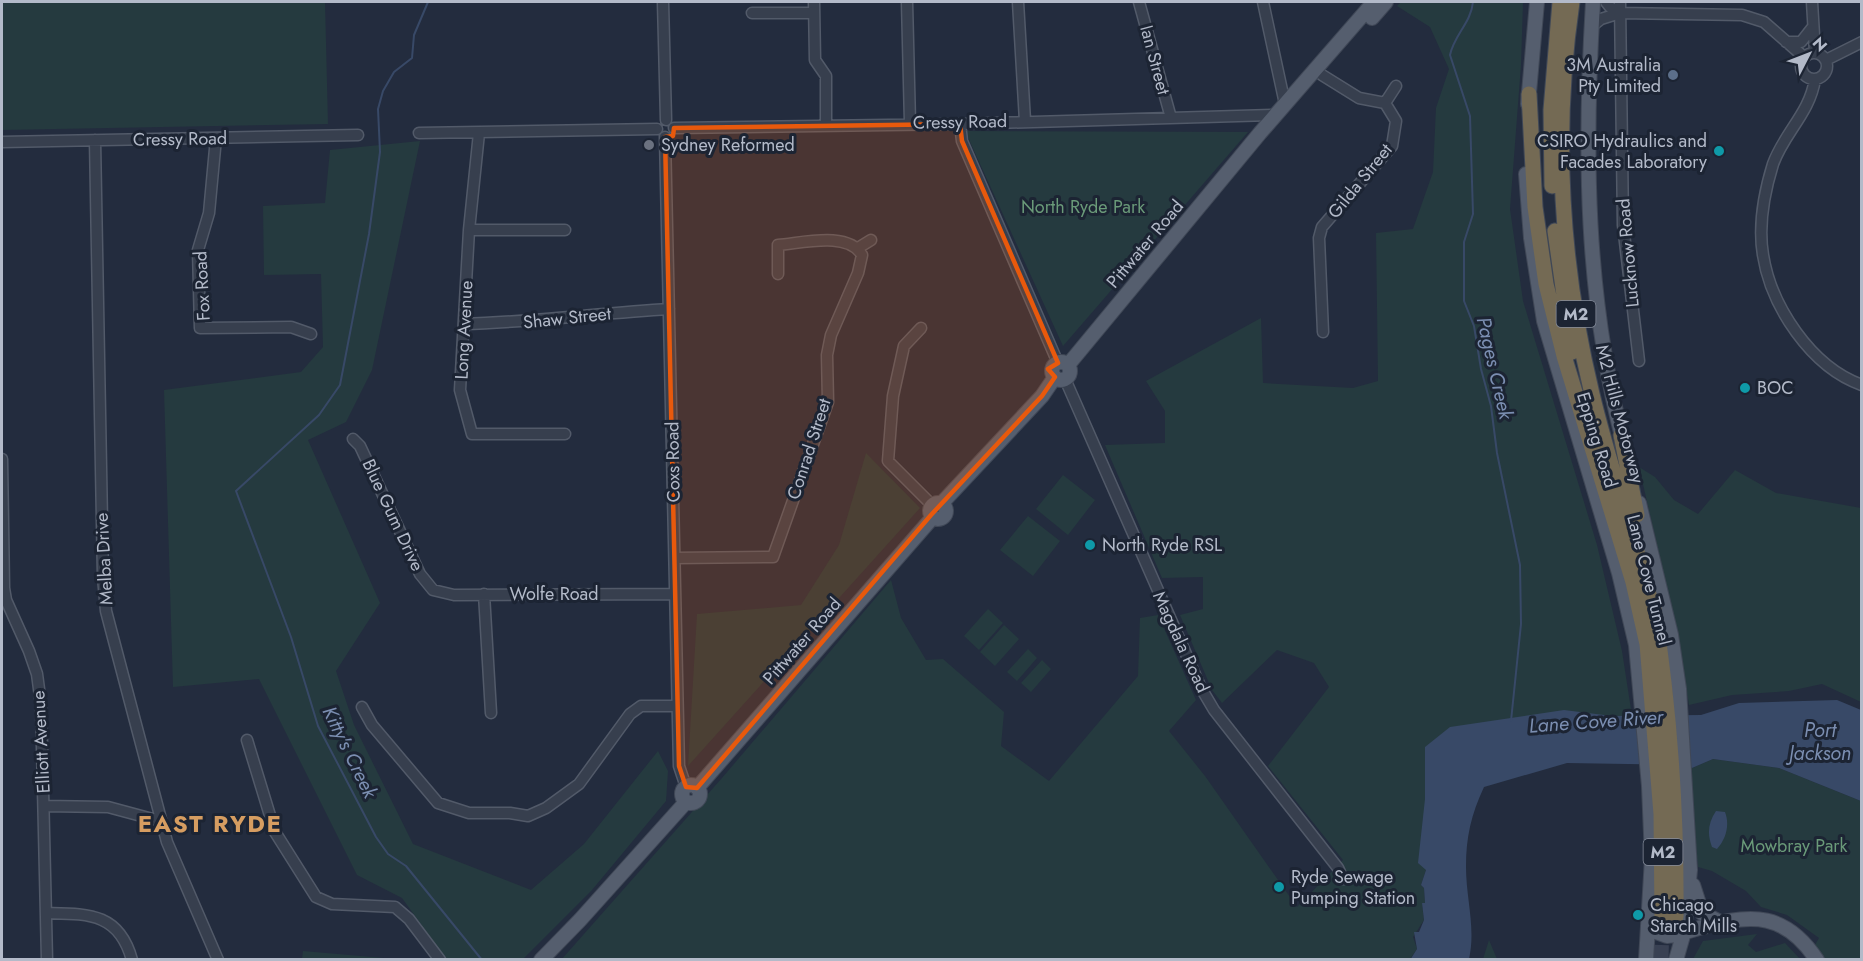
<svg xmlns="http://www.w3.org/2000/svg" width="1863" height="961" font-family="Jost,sans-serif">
	<rect width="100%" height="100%" fill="#232c3e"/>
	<path fill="#253a3f" d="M2 2H325L328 124 2 130Z
		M1401 2H1523L1521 65 1510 209 1523 301 1597 545 1622 651 1632 716H1612L1425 747 1426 870 1421 885 1424 888 1425 903H1422L1424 920 1413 937 1417 949 1410 959 561 960 722 778 891 580 901 618 926 660 943 659 1004 712 1001 746 1049 781 1138 676 1140 618 1158 615 1196 700 1169 731 1205 776 1297 907 1343 860 1268 766 1329 687 1314 663 1277 650 1222 703 1212 690 1180 615 1203 609V577L1162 578 1105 445 1165 443V411L1146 381 1261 318 1263 383 1353 388 1378 381 1376 233 1413 229 1433 172 1436 108 1449 69 1430 27 1397 6Z
		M965 131 1248 132 1063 346Z
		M420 141 372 370 346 422 308 440 380 603 336 671 354 725 413 844 531 890 584 844 658 751 668 771 666 801 592 890 523 959H446L402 898 357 875 259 679 173 687 164 390 301 372 323 347 321 274 264 275 263 206 325 203 330 150Z
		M866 453 920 508 688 766 697 614 801 605 839 545Z
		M1639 467 1655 477 1674 500 1698 514 1735 470 1776 493 1861 508V702L1822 684 1789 691 1732 695 1689 705 1676 627Z
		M1063 475 1095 500 1068 535 1036 509Z
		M1028 516 1060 541 1033 576 1000 550Z
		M988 609 1003 623 979 650 964 636Z
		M1004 625 1019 639 995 666 980 652Z
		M1028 649 1037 658 1017 681 1007 672Z
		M1042 660 1051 669 1031 692 1021 683Z
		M1713 759 1779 768 1861 801V959H1825L1815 945 1819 938 1787 915 1761 907 1746 891 1712 871 1698 867 1688 765 1692 768Z
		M1757 934 1748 945 1756 952 1785 943 1800 959H1693L1703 941Z
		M1489 940 1497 959H1483Z
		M303 951 395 959H302Z"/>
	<path fill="#384967" d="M1837 700 1861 710V801L1779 768 1713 759 1692 768 1688 765 1567 763 1484 787C1471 815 1466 837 1466 867 1466 899 1476 928 1469 959L1410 960 1417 949 1414 932H1419L1424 920 1422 903H1425L1424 888 1421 885 1426 870 1418 863 1425 799V747L1450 727 1564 710 1612 716 1701 715 1739 703Z
		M1716 811 1725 812C1730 825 1726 839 1717 849L1712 847C1707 834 1708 823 1716 811Z"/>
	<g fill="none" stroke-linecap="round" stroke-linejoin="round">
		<path stroke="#384967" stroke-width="2" d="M428 2 414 35 412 58 394 72 383 91 378 109 380 152 369 234 340 385 319 415 236 491 291 637 318 726 376 837 388 854 406 866 482 960
			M1473 2C1471 23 1454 35 1450 55L1470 116 1473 214 1464 242V301L1474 326 1481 369 1491 406 1497 453 1520 565 1521 624 1511 721"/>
		<path stroke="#394153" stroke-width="15" stroke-dasharray="15 8" stroke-linecap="butt" d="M1661 960 1662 918"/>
		<defs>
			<path id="minor" d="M663 2 666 120
				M814 2 815 60 826 76V126
				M907 2 910 123
				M1018 2 1025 121
				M1139 2 1171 118
				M1263 2 1285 104
				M1606 2 1610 7 1620 13
				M1620 2 1623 225 1639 361
				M1812 2 1815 52
				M752 13H814
				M1591 27 1601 19 1620 13 1742 15 1764 22 1804 57
				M1786 42H1801L1812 28
				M1801 66a13 13 0 1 1 26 0a13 13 0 1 1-26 0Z
				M1826 60 1862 42
				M1322 75 1359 98 1385 103 1396 121 1392 146 1322 227 1319 238 1323 332
				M1815 79C1810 113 1784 133 1773 164 1764 193 1758 225 1763 255 1771 306 1811 367 1862 385
				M1385 103 1396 86
				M960 124 962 141 1058 363
				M674 128 960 124 1276 115
				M419 133 657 129
				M479 133 469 230 460 390 472 434H565
				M665 137 679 766 686 787
				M216 138 209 213 198 250 200 328 291 327 311 334
				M95 140 103 577 106 611 167 842 218 960
				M2 142 358 135
				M469 230H565
				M858 248 871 240
				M464 324C533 322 601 313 669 309
				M921 328 904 346 893 396 888 461 933 506
				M1065 379 1201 688 1214 710 1338 868 1343 879
				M353 439 360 446 420 574 433 590 454 595 675 594
				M2 459 4 588 6 600 29 651 37 674 41 704 47 960
				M675 558 773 557 828 402 827 355 831 335 858 273 862 255C848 231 803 243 778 245V274
				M484 594 491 713
				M362 707 372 725 438 803 469 813H510L528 816 546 808 579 784 630 714 641 706H677
				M247 740 275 832 316 897 332 904 395 907 409 919 440 960
				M44 806 108 807 160 821
				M46 913C87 914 119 912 132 960"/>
			<path id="major" d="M1593 2C1584 151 1585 298 1624 444
				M1372 18 1386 2
				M1528 104 1537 2
				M1526 174 1531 238 1544 321 1619 573 1636 645 1649 786 1652 858 1646 960
				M1052 371a9 9 0 1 1 18 0a9 9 0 1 1-18 0Z
				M1068 365 1260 133 1374 2
				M1639 503 1671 635 1679 689 1690 870 1684 932 1676 960
				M930 511a8 8 0 1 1 16 0a8 8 0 1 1-16 0Z
				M941 504 1042 396 1055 377
				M682 794a9 9 0 1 1 18 0a9 9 0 1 1-18 0Z
				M697 788 933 517
				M1693 885 1702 913 1720 922
				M1649 920 1656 932 1667 936C1679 935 1691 930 1703 927 1752 913 1786 913 1817 960
				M541 960 580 920 686 802"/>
			<path id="highway" d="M1572 2C1553 132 1561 266 1592 394 1610 470 1637 542 1655 618
				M1529 94 1535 207 1546 284 1564 356 1633 582 1647 644 1661 814 1662 918
				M1552 186 1551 110 1560 2
				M1555 231 1572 352
				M1621 435 1637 515
				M1654 609C1670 710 1677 815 1676 917"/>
		</defs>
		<use href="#minor" stroke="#525a69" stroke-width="13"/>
		<use href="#major" stroke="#404857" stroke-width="16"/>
		<use href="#highway" stroke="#3f4756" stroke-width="17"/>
		<use href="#minor" stroke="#373f4e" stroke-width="10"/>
		<use href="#major" stroke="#555e6e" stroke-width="14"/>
		<use href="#highway" stroke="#746a54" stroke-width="15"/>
	</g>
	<path fill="#e8590c" fill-opacity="0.2" stroke="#e8590c" stroke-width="4.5" stroke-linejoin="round" d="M960 124 962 141 1058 363 1048 369 1055 377 1042 396 931 515 697 788 686 787 679 766 665 137 673 136 674 128Z"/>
	<circle fill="#5c6f8a" stroke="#1c2433" stroke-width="2" cx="1673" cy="75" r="6"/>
	<circle fill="#6b7280" stroke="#1c2433" stroke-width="2" cx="649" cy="145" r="6"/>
	<g fill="#0f9aa8" stroke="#1c2433" stroke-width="2">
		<circle cx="1719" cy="151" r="6"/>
		<circle cx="1745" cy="388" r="6"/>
		<circle cx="1090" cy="545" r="6"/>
		<circle cx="1279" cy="887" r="6"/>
		<circle cx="1638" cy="915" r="6"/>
	</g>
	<g text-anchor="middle" stroke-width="6" stroke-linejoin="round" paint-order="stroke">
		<g fill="#1c2433" stroke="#868d9c" stroke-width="1.5">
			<rect x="1556.5" y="301" width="39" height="26" rx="4.5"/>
			<rect x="1643.5" y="839" width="39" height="26" rx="4.5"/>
		</g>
		<g font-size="16" font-weight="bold" fill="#b3bac9">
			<text x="1576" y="320">M2</text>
			<text x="1663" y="858">M2</text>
		</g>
		<g font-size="18" fill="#b3bac9" stroke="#1c2433">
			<text transform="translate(1155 60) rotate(75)" y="6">Ian Street</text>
			<text transform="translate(960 122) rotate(-1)" y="6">Cressy Road</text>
			<text transform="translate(180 139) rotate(-1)" y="6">Cressy Road</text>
			<text transform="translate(1360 181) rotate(-51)" y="6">Gilda Street</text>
			<text transform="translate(1145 244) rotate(-50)" y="6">Pittwater Road</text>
			<text transform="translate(1628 253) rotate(-95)" y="6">Lucknow Road</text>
			<text transform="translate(202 286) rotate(-93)" y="6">Fox Road</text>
			<text transform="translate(567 318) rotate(-6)" y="6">Shaw Street</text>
			<text transform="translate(464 330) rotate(-87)" y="6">Long Avenue</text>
			<text transform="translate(1620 414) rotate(75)" y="6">M2 Hills Motorway</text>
			<text transform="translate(1597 440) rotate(73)" y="6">Epping Road</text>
			<text transform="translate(809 449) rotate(-72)" y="6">Conrad Street</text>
			<text transform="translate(673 462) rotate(-91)" y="6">Coxs Road</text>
			<text transform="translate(393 515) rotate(65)" y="6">Blue Gum Drive</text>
			<text transform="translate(104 559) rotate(-93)" y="6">Melba Drive</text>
			<text transform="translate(1649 580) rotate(76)" y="6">Lane Cove Tunnel</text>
			<text x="554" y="600">Wolfe Road</text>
			<text transform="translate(802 641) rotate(-49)" y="6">Pittwater Road</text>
			<text transform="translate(1181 642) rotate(65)" y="6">Magdala Road</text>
			<text transform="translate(41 742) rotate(-93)" y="6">Elliott Avenue</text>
		</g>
		<g font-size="18" fill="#b3bac9" stroke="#1c2433" text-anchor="start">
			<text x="1661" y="71" text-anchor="end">3M Australia<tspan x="1661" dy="21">Pty Limited</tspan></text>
			<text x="1707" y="147" text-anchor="end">CSIRO Hydraulics and<tspan x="1707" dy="21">Facades Laboratory</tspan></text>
			<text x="661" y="151">Sydney Reformed</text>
			<text x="1757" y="394">BOC</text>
			<text x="1102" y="551">North Ryde RSL</text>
			<text x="1291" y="883">Ryde Sewage<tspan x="1291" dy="21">Pumping Station</tspan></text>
			<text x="1650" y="911">Chicago<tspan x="1650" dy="21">Starch Mills</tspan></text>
		</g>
		<g font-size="18" fill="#6a9a79" stroke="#1c2433">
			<text x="1083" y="213">North Ryde Park</text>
			<text x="1794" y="852">Mowbray Park</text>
		</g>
		<g font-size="20" font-style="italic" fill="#7b8eb1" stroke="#1c2433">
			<text transform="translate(1495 368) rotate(77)" y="7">Pages Creek</text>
			<text transform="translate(1596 721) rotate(-4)" y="7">Lane Cove River</text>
			<text x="1820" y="737">Port<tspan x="1820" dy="23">Jackson</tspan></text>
			<text transform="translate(350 752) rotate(64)" y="7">Kitty's Creek</text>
		</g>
		<g font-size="24" font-weight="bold" letter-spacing="1.5" fill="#d69d61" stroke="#1c2433">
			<text x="210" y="832">EAST RYDE</text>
		</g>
	</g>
	<rect width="1863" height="961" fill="none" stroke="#b3bac9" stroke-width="6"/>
	<g transform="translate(1809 54) rotate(48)" stroke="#1c2433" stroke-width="4.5" paint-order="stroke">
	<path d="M0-4.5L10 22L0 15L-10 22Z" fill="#b3bac9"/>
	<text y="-9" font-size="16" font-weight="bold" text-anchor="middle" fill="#b3bac9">N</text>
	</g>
</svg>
